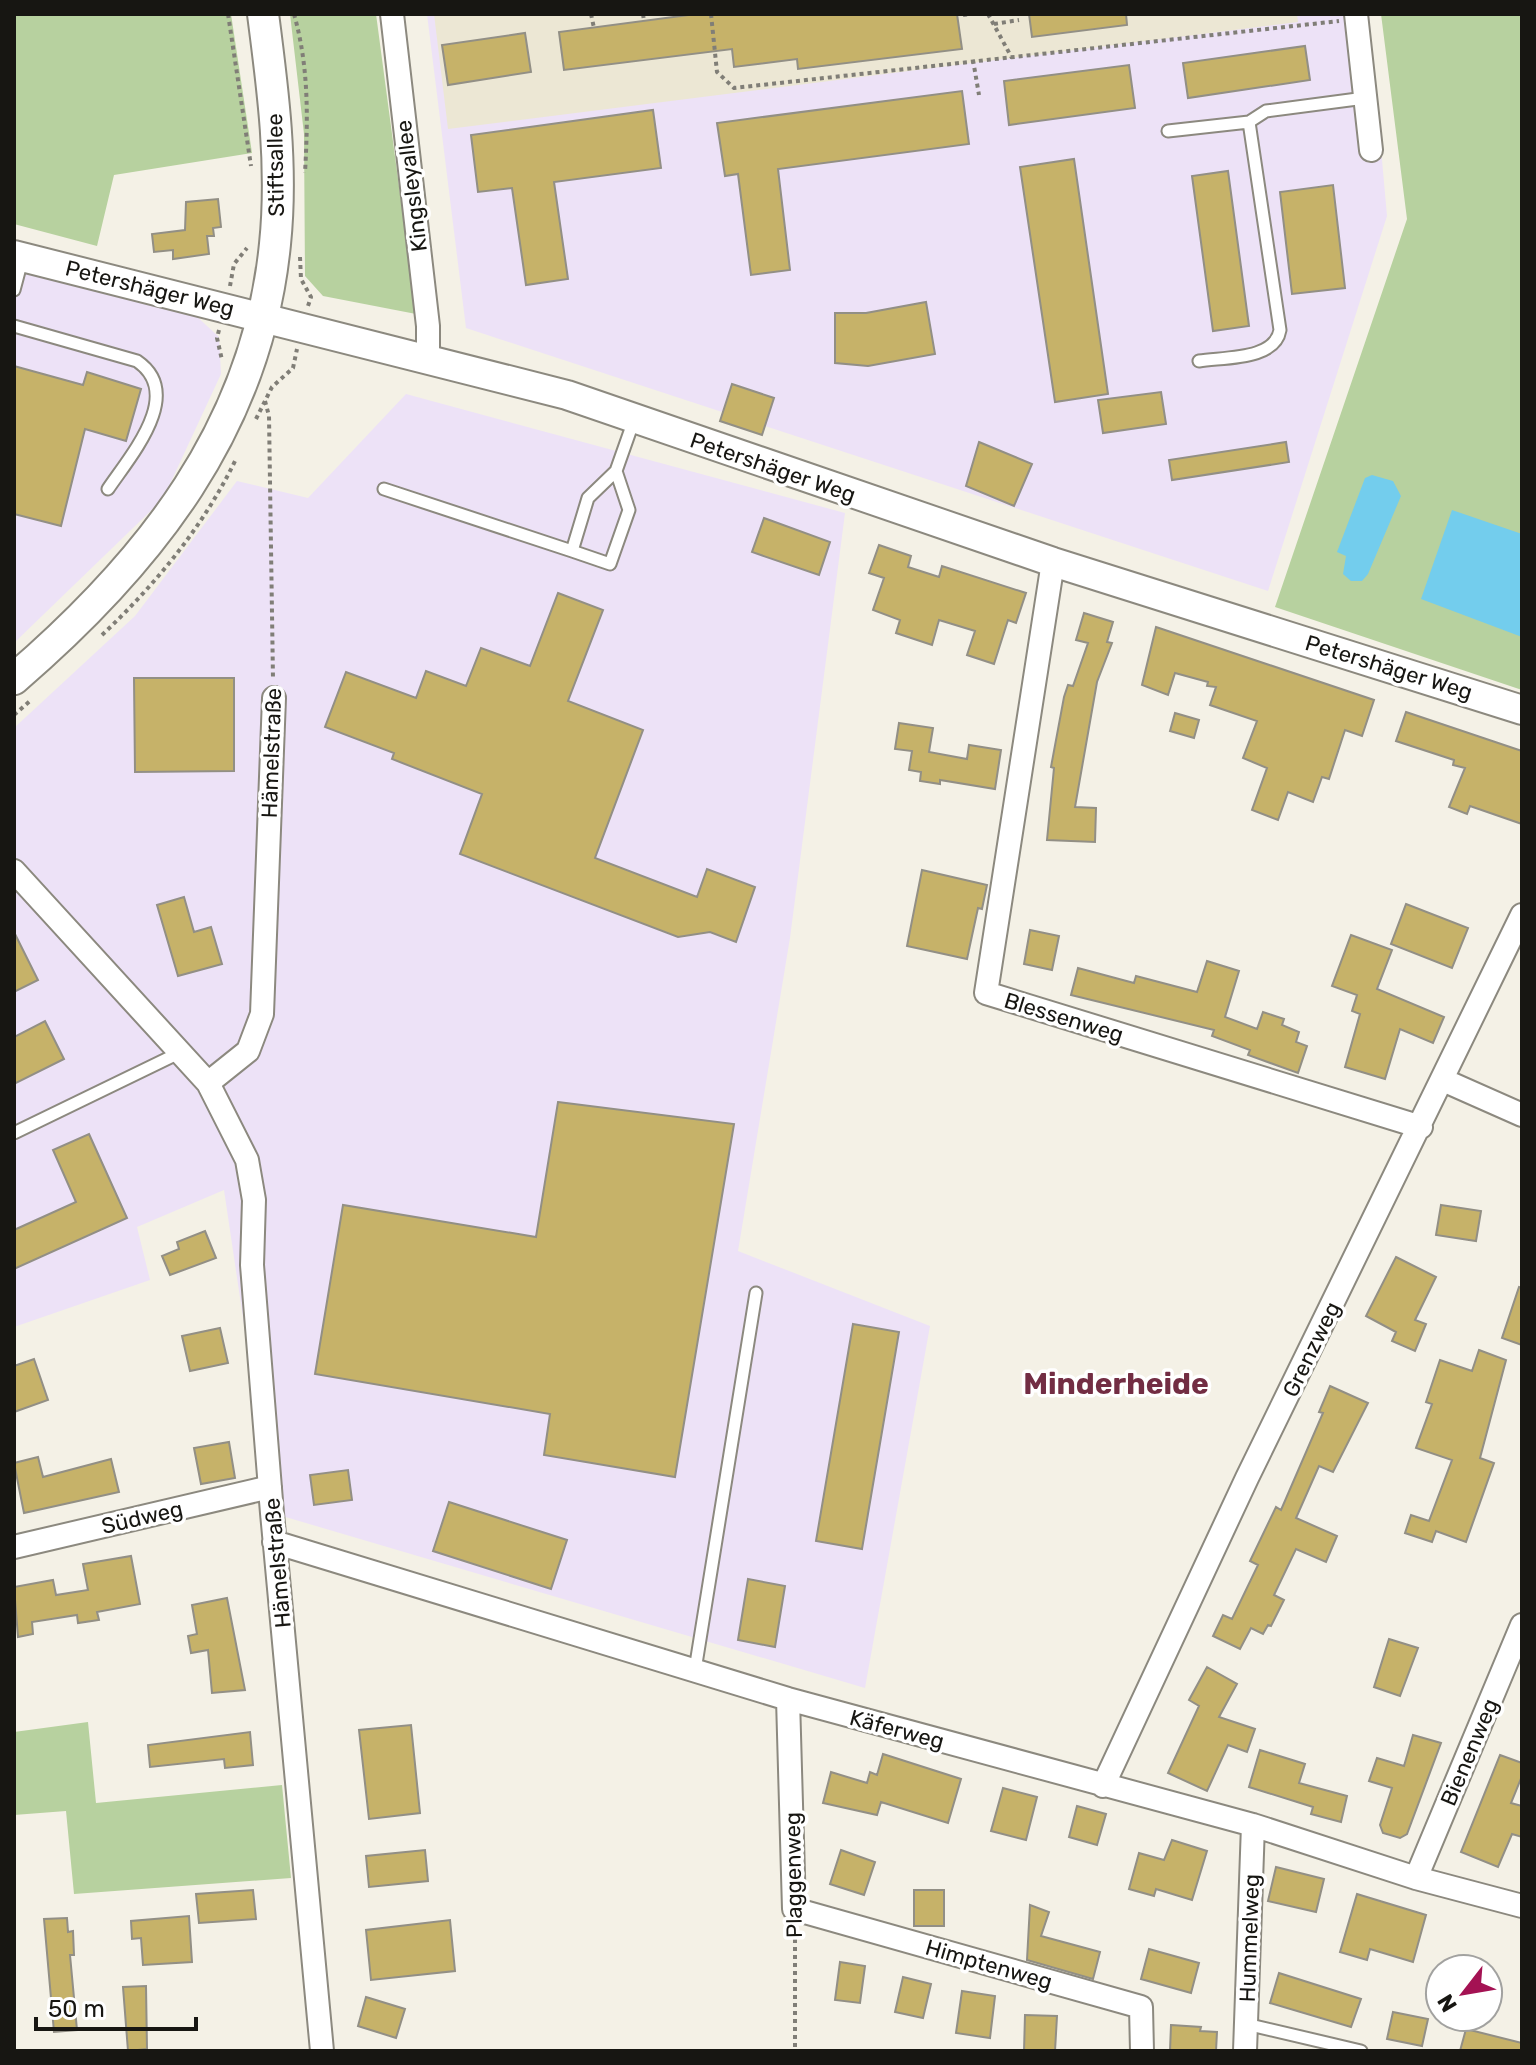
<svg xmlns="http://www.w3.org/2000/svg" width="1536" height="2065" font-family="Rubik,sans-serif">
	<rect width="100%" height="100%" fill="#f4f1e6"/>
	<path fill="#ede2f7" d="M427 14H1369L1387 216 1268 591 466 328Z
		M14 271 193 313 219 337 221 374 163 499 14 643Z
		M406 394 845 513 790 938 738 1251 930 1326 865 1688 272 1513 224 1190 137 1227 150 1280 14 1327V728L135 616 237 481 308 498Z"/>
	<path fill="#ece7d4" d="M434 14H1297L1298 22 448 129Z"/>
	<path fill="#b7d19f" d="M14 14H231L252 153 114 175 97 246 14 224Z
		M290 14H376L416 314 323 296 305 276 304 134Z
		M1381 14H1522V690L1275 607 1407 219Z
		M88 1722 96 1803 282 1785 291 1878 74 1894 66 1811 14 1815V1732Z"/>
	<path fill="#73cded" d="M1372 475 1393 481 1401 496 1368 574 1362 581H1351L1343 574 1346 556 1337 552 1365 478Z
		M1452 510 1522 534V637L1421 599Z"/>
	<path fill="#c6b269" stroke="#928f85" stroke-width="2" d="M696 14H957L962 49 798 69 797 59 734 67 732 49 564 70 559 32Z
		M1029 14H1126L1127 25 1032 37Z
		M525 33 531 72 448 85 442 45Z
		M1305 46 1310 80 1188 98 1183 63Z
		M1129 65 1135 108 1009 125 1004 81Z
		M962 91 969 144 778 169 790 270 751 275 738 174 725 176 717 123Z
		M653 110 661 168 554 182 568 279 526 285 512 188 478 192 471 135Z
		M1074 159 1108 394 1055 402 1020 167Z
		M1228 171 1249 326 1213 331 1192 176Z
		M1333 185 1345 288 1292 294 1280 192Z
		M218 199 221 227 213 228 214 236H207L209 254 173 259V250L154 252 152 234 185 230 186 202Z
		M926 302 935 354 868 366 835 363V313H866Z
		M14 366 83 385 87 372 141 389 126 441 85 429 61 526 14 514Z
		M732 384 774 398 762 435 720 421Z
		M1161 392 1166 424 1103 433 1098 400Z
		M979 442 1032 464 1014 506 966 486Z
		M1286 442 1289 462 1172 480 1169 460Z
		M764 518 830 542 819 575 752 552Z
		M879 545 911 556 908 567 939 577 942 566 1026 593 1016 623 1008 620 994 664 967 655 975 631 939 620 932 645 896 633 900 620 873 610 884 578 869 573Z
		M558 593 603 610 568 701 643 730 595 858 697 897 707 869 755 887 736 942 710 932 678 937 460 854 482 794 392 759 394 753 325 727 346 672 416 698 426 671 466 686 481 648 530 666Z
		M1084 613 1113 622 1107 642 1112 643 1097 682 1075 807 1096 808 1095 842 1047 840 1054 768 1051 767 1064 697 1068 685 1073 686 1088 643 1076 640Z
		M1156 627 1374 700 1362 736 1345 730 1329 779 1322 777 1313 802 1288 792 1278 820 1252 810 1267 768 1243 758 1257 721 1210 705 1216 687 1207 686 1208 682 1175 673 1168 695 1142 685Z
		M134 678H234V771L135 772Z
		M1406 712 1522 751V824L1470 806 1467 814 1449 807 1465 768 1453 765 1454 760 1396 741Z
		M1175 713 1199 720 1194 738 1170 731Z
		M899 723 933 728 929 752 967 759 969 745 1001 750 995 789 940 780V784L920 781 921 772 909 770 912 751 895 749Z
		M922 870 987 885 982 909 978 908 967 959 907 946Z
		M184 897 194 932 211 927 222 964 178 976 157 905Z
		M1406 904 1468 928 1452 968 1391 944Z
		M1030 930 1059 936 1052 970 1024 964Z
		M14 932 38 980 14 992Z
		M1351 935 1392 950 1377 989 1444 1017 1433 1043 1400 1029 1385 1079 1345 1067 1360 1014 1352 1011 1357 995 1332 986Z
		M1207 961 1239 971 1225 1017 1257 1029 1263 1012 1284 1019 1282 1025 1299 1032 1296 1042 1307 1046 1298 1073 1248 1055 1250 1050 1212 1036 1214 1030 1071 995 1078 968 1134 983 1136 976 1197 992Z
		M45 1021 64 1059 14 1084V1037Z
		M558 1102 734 1124 675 1477 544 1455 550 1414 315 1374 343 1205 536 1237Z
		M89 1134 127 1218 14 1269V1230L76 1202 53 1150Z
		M1441 1205 1481 1211 1476 1241 1436 1235Z
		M205 1231 216 1258 170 1275 162 1256 179 1249 177 1242Z
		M1396 1257 1436 1277 1415 1320 1426 1324 1415 1351 1392 1341 1396 1332 1366 1316Z
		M1519 1287 1522 1288V1345L1502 1338Z
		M853 1324 899 1332 862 1549 816 1541Z
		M220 1328 228 1363 190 1371 182 1336Z
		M1479 1350 1506 1360 1480 1458 1494 1463 1466 1542 1436 1531 1432 1542 1405 1533 1411 1515 1429 1521 1452 1460 1416 1448 1432 1404 1426 1402 1440 1360 1472 1371Z
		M34 1359 48 1400 14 1412V1366Z
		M1330 1386 1368 1403 1333 1472 1319 1466 1296 1518 1337 1536 1326 1562 1296 1549 1274 1595 1284 1600 1271 1626 1268 1625 1263 1634 1251 1628 1240 1649 1213 1636 1223 1615 1232 1619 1258 1565 1250 1561 1276 1507 1281 1510 1323 1413 1319 1412Z
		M229 1442 235 1478 201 1484 194 1448Z
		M38 1457 43 1477 111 1459 119 1492 24 1513 14 1463Z
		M348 1470 352 1500 314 1505 310 1475Z
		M449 1502 567 1540 551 1589 433 1551Z
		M131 1556 140 1604 97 1612 99 1620 78 1623 77 1615 32 1622 33 1634 18 1637 14 1587 53 1580 56 1595 88 1590 83 1564Z
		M748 1579 785 1586 775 1647 738 1640Z
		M227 1598 245 1690 212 1693 208 1650 191 1653 188 1636 197 1634 192 1605Z
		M1389 1639 1418 1648 1400 1696 1374 1687Z
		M1207 1667 1237 1684 1219 1717 1255 1729 1247 1752 1228 1745 1207 1791 1168 1773 1199 1706 1189 1700Z
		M411 1725 420 1813 369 1819 359 1730Z
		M250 1732 253 1765 225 1768 224 1759 150 1767 148 1745Z
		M1413 1735 1441 1743 1407 1834 1400 1838 1383 1833 1380 1825 1392 1788 1369 1781 1377 1758 1404 1766Z
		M1260 1750 1305 1764 1299 1783 1347 1796 1341 1822 1311 1814 1313 1807 1249 1787Z
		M883 1754 961 1779 948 1823 881 1802 877 1815 823 1803 831 1772 867 1783 870 1772 877 1775Z
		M1500 1755 1522 1763V1776L1511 1803 1522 1806V1837L1512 1834 1498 1867 1461 1852Z
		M1003 1788 1037 1797 1026 1840 991 1831Z
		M1077 1806 1106 1814 1097 1845 1069 1837Z
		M1172 1840 1207 1851 1192 1900 1156 1889 1154 1896 1129 1889 1139 1853 1164 1860Z
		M425 1850 428 1881 369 1887 366 1856Z
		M841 1850 875 1862 864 1895 830 1884Z
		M1276 1867 1324 1879 1316 1912 1268 1901Z
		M253 1890 256 1919 199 1923 196 1894Z
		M914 1890H944V1926H914Z
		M1357 1894 1426 1915 1413 1962 1370 1949 1367 1960 1340 1952Z
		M1030 1905 1049 1912 1041 1936 1100 1952 1093 1979 1027 1960Z
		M189 1916 192 1962 143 1965 141 1938 132 1939 131 1921Z
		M67 1918 68 1932 73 1931 74 1955H70L77 2030 54 2032 44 1919Z
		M450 1920 455 1971 371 1980 366 1930Z
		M1149 1949 1199 1963 1191 1993 1141 1979Z
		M840 1962 865 1966 860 2003 835 2000Z
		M1279 1973 1361 1999 1351 2027 1270 2003Z
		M903 1977 931 1984 923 2018 895 2012Z
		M146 1986 147 2049 128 2051 123 1987Z
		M962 1991 995 1996 990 2038 956 2033Z
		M366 1997 405 2009 396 2038 358 2026Z
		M1393 2012 1428 2019 1422 2046 1387 2039Z
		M1025 2015 1057 2016 1055 2051H1024Z
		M1171 2025 1201 2027 1200 2031 1217 2032 1216 2051H1170Z
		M1466 2029 1522 2043V2051H1460Z"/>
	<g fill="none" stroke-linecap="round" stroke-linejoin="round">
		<defs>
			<path id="service" d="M1168 131 1249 122 1266 111 1365 98
				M14 290 22 260
				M14 326 137 361C185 394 131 455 108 489
				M1199 361C1225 357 1275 360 1280 330L1249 122
				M616 471 629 510 610 564 572 551 588 498 616 471 634 420
				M384 489 572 551
				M14 1133 181 1052
				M695 1670 756 1293
				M1246 2024 1361 2051"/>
			<path id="minor" d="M392 14 428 326V359
				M1356 14 1371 150
				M1053 562 986 993 1421 1127
				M14 871 208 1083 247 1160 254 1200 252 1265 272 1513 322 2051
				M1443 1080 1522 1115
				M208 1083 248 1051 262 1014 274 698
				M274 1542 788 1699 1253 1825 1416 1878 1522 1906
				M14 1547 270 1487
				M788 1699 794 1909 1141 2007 1142 2051
				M1103 1786 1247 1478 1522 915
				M1416 1878 1522 1625
				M1245 2051 1253 1825"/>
			<path id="tertiary" d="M14 255 567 395 1053 562 1522 710"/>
			<path id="secondary" d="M14 679C149 563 257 428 275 244 283 167 273 90 263 14"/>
		</defs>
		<use href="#service" stroke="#8c897f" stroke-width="15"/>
		<use href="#minor" stroke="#8c897f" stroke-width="26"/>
		<use href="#tertiary" stroke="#8c897f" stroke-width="32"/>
		<use href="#secondary" stroke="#8c897f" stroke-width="34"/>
		<path stroke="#807e77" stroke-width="4" stroke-dasharray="4 4" stroke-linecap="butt" d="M228 14 251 166
			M294 14C309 67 308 118 305 173
			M591 14 594 28
			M643 14 644 21
			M711 14 717 72 734 88 1339 21
			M988 14 1012 58
			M963 15 970 14
			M994 24 1019 20
			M973 60 979 95
			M300 257 301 279 311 297 308 306
			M230 286 234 264 247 248
			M219 330 217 338 222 360
			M265 401 269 416 273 679
			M256 419 272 387 293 368 297 349
			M102 635C155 585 204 526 236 459
			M14 715 30 701
			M795 1931V2051"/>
		<use href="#service" stroke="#fff" stroke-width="11"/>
		<use href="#minor" stroke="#fff" stroke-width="22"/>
		<use href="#tertiary" stroke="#fff" stroke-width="28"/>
		<use href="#secondary" stroke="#fff" stroke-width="30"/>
	</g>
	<g text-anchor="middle" stroke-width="7" stroke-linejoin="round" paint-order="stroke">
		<g font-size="22" fill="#171612" stroke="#fff">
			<text transform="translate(275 165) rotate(-91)" y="8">Stiftsallee</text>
			<text transform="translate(411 186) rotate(-97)" y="8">Kingsleyallee</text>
			<text transform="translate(150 288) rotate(14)" y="8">Petershäger Weg</text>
			<text transform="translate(773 467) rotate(19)" y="8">Petershäger Weg</text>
			<text transform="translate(1389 667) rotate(17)" y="8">Petershäger Weg</text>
			<text transform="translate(271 753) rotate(-88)" y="8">Hämelstraße</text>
			<text transform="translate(1064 1017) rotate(17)" y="8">Blessenweg</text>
			<text transform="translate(1311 1349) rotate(-64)" y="8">Grenzweg</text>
			<text transform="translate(142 1517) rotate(-13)" y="8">Südweg</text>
			<text transform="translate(277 1563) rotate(-95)" y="8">Hämelstraße</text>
			<text transform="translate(897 1729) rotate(15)" y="8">Käferweg</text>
			<text transform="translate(1469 1752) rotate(-67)" y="8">Bienenweg</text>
			<text transform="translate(793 1875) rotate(-91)" y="8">Plaggenweg</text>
			<text transform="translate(1249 1938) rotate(-88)" y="8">Hummelweg</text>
			<text transform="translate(989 1964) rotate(16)" y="8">Himptenweg</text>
		</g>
		<g font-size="30" font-weight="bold" fill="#722d43" stroke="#fff">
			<text x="1116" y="1394">Minderheide</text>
		</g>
	</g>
	<rect width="1536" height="2065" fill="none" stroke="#171612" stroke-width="32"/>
	<g transform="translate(1464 1993) rotate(239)"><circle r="38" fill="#ffffff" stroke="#a2a2a0" stroke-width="2"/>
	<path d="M0-6L14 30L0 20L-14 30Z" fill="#a41253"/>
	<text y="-12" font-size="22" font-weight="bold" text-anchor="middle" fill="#171612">N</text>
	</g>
	<path d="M36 2017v12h160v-12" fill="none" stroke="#171612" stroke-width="4"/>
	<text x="48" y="2017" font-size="24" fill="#171612" stroke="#ffffff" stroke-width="6" paint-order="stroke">50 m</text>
</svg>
